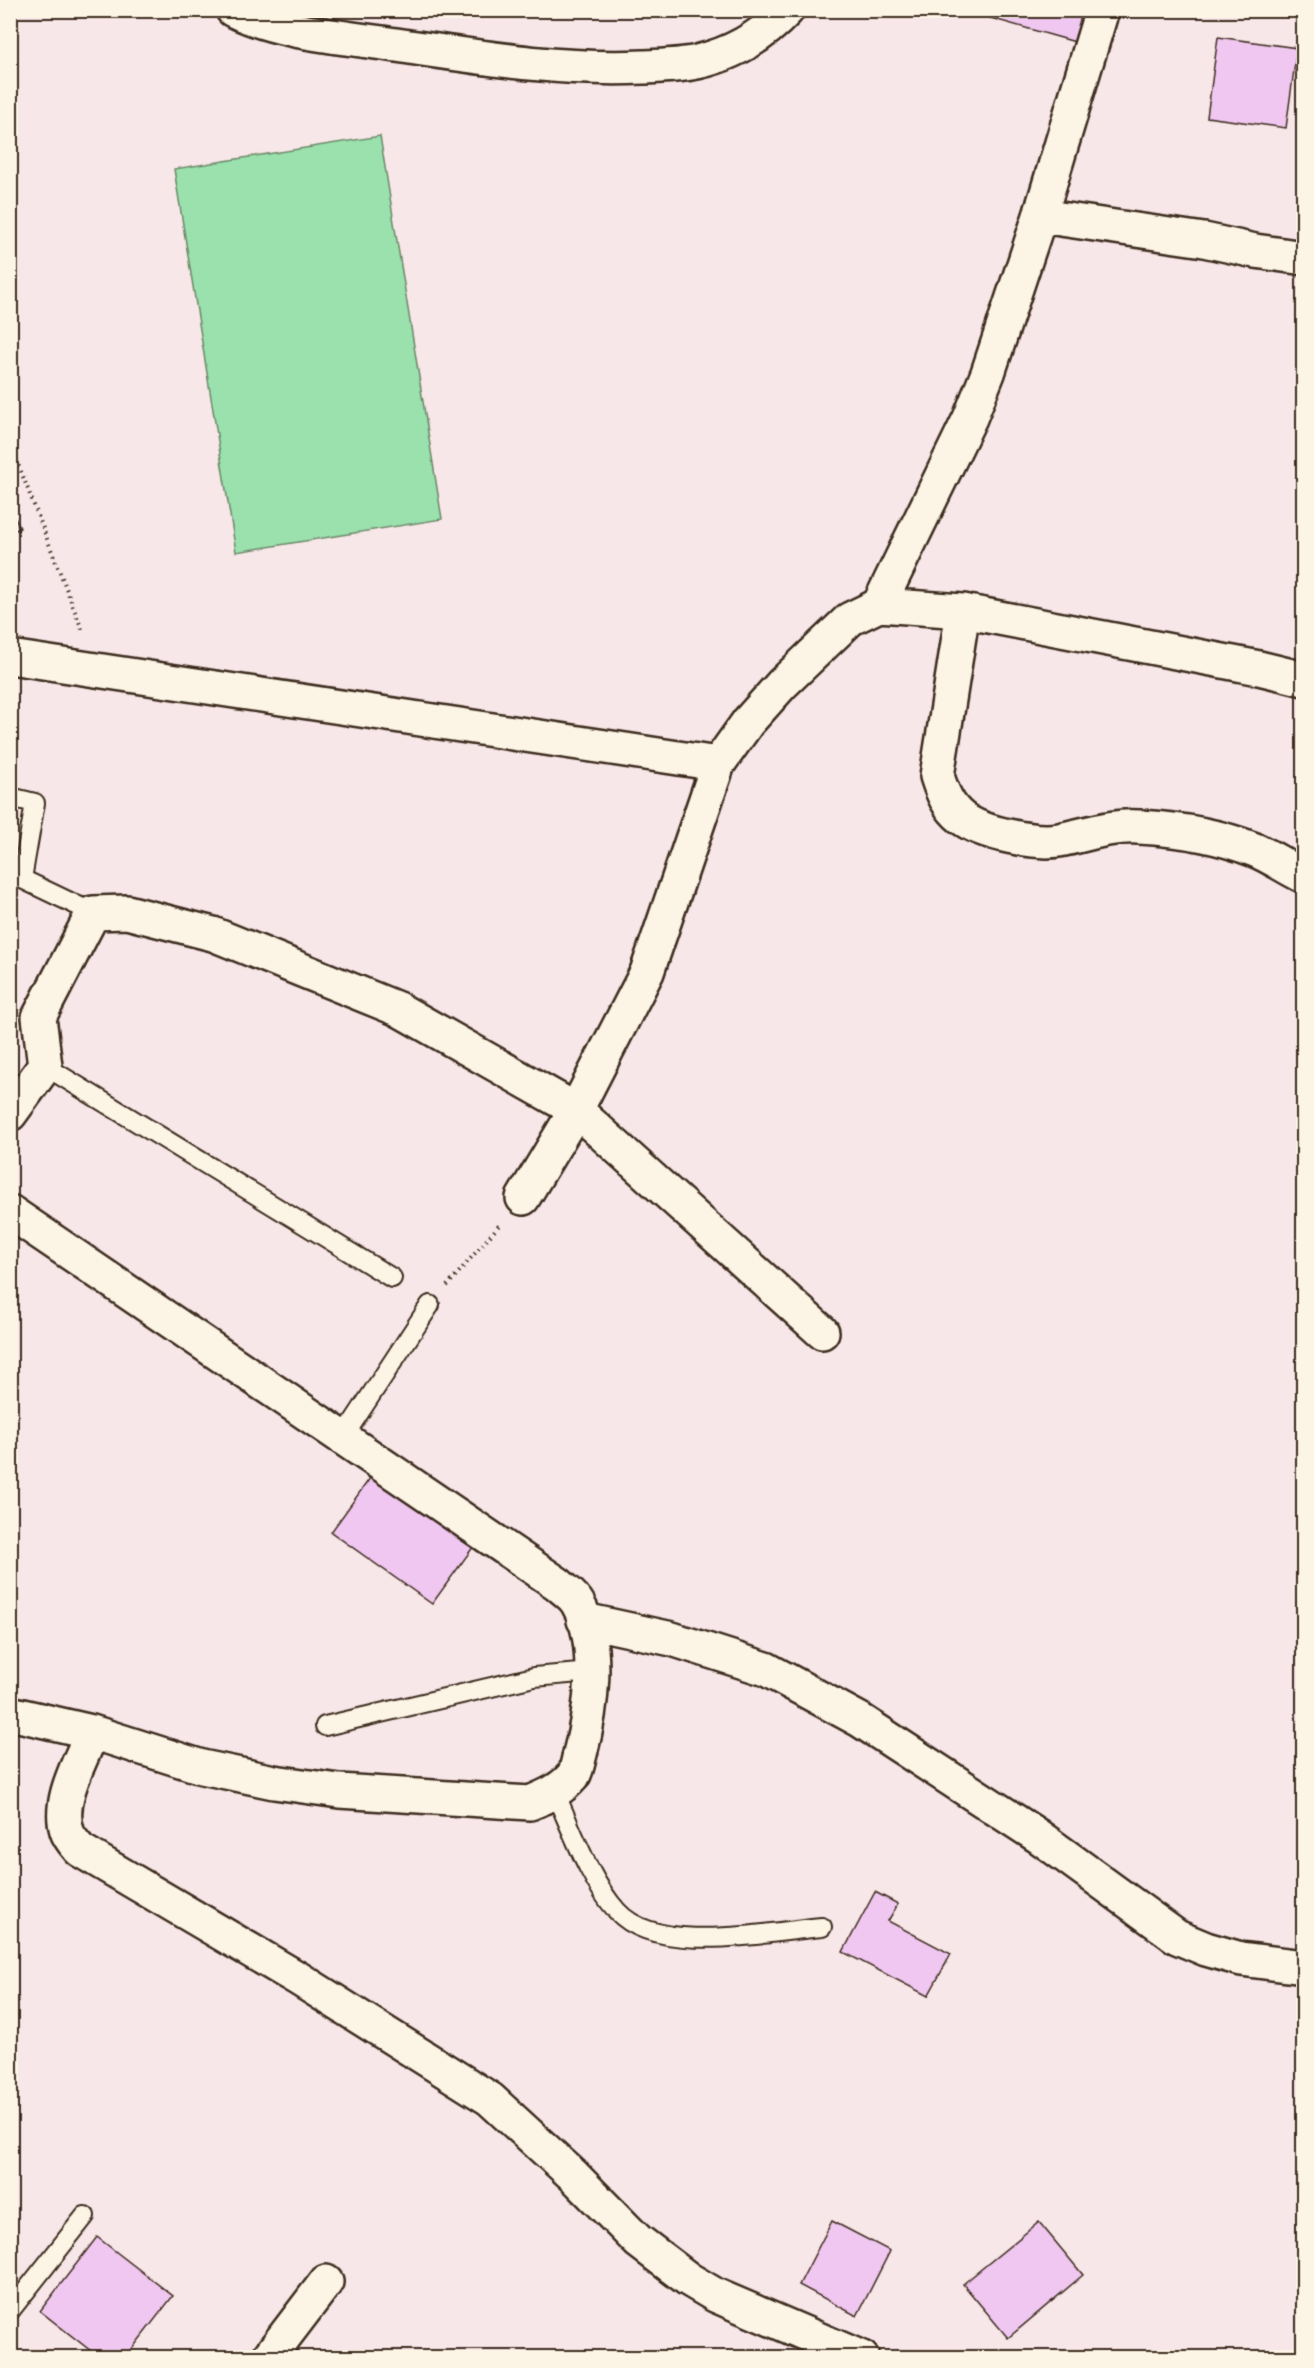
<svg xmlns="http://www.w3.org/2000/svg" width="1314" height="2368" font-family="Itim,sans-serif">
	<rect width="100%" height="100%" fill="#f8e7e8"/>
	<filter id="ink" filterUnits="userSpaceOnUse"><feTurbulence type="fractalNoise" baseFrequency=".0167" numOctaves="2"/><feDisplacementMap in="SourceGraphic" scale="12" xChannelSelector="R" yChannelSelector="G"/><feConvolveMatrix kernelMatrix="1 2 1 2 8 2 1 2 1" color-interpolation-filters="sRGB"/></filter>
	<g filter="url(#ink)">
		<path fill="#9ae1ae" stroke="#6a8666" stroke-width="1.5" d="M380 136 442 519 236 552 174 169Z"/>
		<path fill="#f0c7f0" stroke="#3b2a1e" stroke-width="1.5" d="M962 10H1088L1079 43Z
			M1218 37 1297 48 1286 128 1207 117Z
			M10 508 20 528 10 533Z
			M391 1449 492 1521 432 1604 331 1532Z
			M875 1892 898 1904 888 1921 951 1954 928 1996 843 1952Z
			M832 2221 890 2251 857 2316 799 2285Z
			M1039 2222 1083 2275 1008 2338 963 2284Z
			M97 2237 173 2296 125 2358H100L40 2311Z"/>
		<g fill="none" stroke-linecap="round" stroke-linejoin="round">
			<defs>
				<path id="service" d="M10 797 35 803 22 879 93 913
					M45 1066 392 1278
					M344 1436 430 1305
					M325 1726 534 1677 591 1672
					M555 1793C572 1830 590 1881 617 1911 657 1956 767 1932 822 1927
					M10 2311 85 2216"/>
				<path id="minor" d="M233 10C280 33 338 36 389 44 472 56 558 71 643 67 660 66 680 66 697 62 732 54 763 36 787 10
					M1040 216 1204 240 1255 251 1304 258
					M879 605 970 418 988 373 1040 216 1102 10
					M963 611 937 776C942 792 948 807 962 818 981 833 1035 844 1059 840 1087 835 1110 825 1139 827 1177 829 1220 836 1255 850 1272 857 1287 868 1304 876
					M10 657 718 764
					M10 1114 45 1066 39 1017 93 913 127 912 213 934 398 1009 576 1110 822 1332
					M523 1198 576 1110 647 972 718 764 748 722 782 684 850 619 879 605 963 611 1259 668 1304 679
					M10 1212 558 1584C564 1590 574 1596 578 1604 601 1644 591 1712 580 1754 578 1761 577 1770 573 1776 561 1790 547 1796 530 1803L339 1791 274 1782 202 1767 92 1732 10 1713
					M584 1620 672 1639 766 1669 860 1720 1038 1836 1177 1937 1206 1949 1241 1959 1304 1967
					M92 1732C81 1761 57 1799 67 1831 69 1838 76 1845 80 1850L299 1979 490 2099 574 2176 638 2241 688 2279 715 2295 862 2358
					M268 2358 326 2282"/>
			</defs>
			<use href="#service" stroke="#3b2a1e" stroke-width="22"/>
			<use href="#minor" stroke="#3b2a1e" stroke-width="38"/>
			<path stroke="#3b2a1e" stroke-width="4" stroke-dasharray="1.5 4.5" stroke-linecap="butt" d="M10 443 83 632
				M447 1286 501 1223"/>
			<use href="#service" stroke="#fcf5e5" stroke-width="18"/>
			<use href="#minor" stroke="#fcf5e5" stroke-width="33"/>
		</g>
	</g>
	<rect width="1314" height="2368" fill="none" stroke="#fcf5e5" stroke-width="36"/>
	<rect x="18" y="18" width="1278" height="2332" fill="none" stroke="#3b2a1e" stroke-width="2" filter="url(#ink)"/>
</svg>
